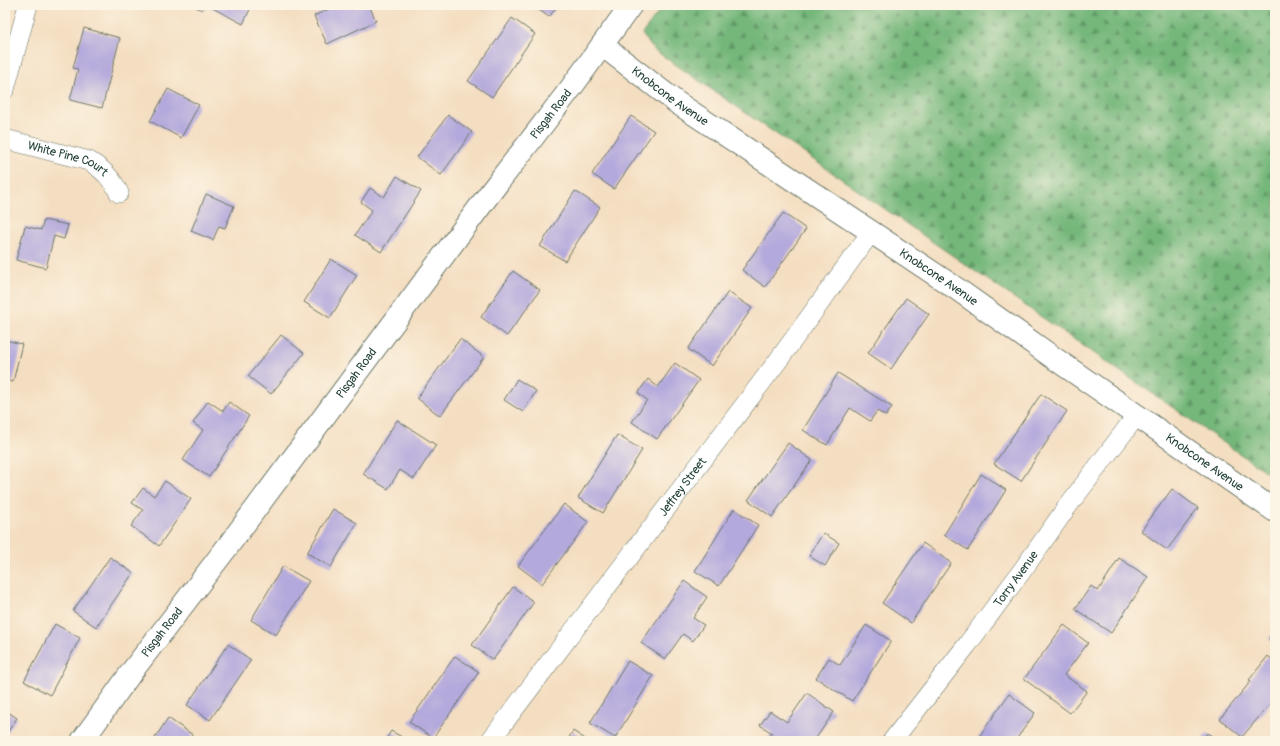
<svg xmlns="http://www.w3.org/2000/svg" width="1280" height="746" font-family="Pangolin,sans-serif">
	<defs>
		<pattern id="forest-firs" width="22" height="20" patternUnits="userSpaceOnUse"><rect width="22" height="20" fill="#74b77a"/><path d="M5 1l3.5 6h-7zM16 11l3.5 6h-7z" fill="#5f9665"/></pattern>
	</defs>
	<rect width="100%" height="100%" fill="#fcf5e5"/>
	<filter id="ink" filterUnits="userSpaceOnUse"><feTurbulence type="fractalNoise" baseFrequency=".025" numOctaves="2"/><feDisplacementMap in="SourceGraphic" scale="8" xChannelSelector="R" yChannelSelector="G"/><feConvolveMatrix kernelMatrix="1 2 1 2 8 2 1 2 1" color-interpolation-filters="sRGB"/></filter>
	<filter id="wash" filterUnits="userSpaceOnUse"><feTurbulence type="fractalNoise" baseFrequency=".012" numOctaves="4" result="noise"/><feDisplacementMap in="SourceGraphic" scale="16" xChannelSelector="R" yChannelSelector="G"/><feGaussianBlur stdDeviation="0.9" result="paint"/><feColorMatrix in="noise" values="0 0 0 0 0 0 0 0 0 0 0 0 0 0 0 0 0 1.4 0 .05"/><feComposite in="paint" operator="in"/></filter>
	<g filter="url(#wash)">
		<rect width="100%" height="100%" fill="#f4dec1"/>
		<path fill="url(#forest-firs)" stroke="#4a7a57" d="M664 5H1275V478L653 49 642 34Z"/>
		<g id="blocks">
			<path fill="#b4a9dc" d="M193 5H205L202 10Z
				M207 5H252L243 24Z
				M337 5H369L376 21 327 44 314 16Z
				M532 5H558L549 17Z
				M512 18 535 34 492 97 468 81Z
				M84 28 120 38 102 108 70 100 78 69 73 68Z
				M168 89 199 105 181 138 150 121Z
				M448 115 472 132 441 175 417 157Z
				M631 116 654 131 614 189 592 174Z
				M397 176 421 191 381 252 355 235 372 210 361 202 370 188 384 197Z
				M575 191 600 207 565 261 540 246Z
				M206 194 234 206 225 228 219 226 213 240 191 231Z
				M783 213 806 229 765 287 742 270Z
				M44 220 68 225 64 239 54 236 46 268 16 260 25 226 41 230Z
				M331 259 357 275 330 318 304 302Z
				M513 271 540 290 507 336 481 317Z
				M728 292 752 308 712 366 688 349Z
				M906 298 929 314 891 369 868 353Z
				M281 335 304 353 271 394 248 376Z
				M460 339 484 357 440 416 417 398Z
				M5 340 22 344 13 382 5 380Z
				M675 363 699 380 657 439 632 422 647 400 638 393 648 379 658 387Z
				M838 373 892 407 886 416 877 411 870 421 850 408 827 445 803 430Z
				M517 379 536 391 523 412 504 400Z
				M1041 394 1067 411 1021 481 994 464Z
				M208 401 223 411 229 402 249 416 209 477 183 460 203 430 193 423Z
				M397 420 436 445 414 479 400 470 388 489 363 474Z
				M617 435 642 450 603 513 578 498Z
				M788 443 812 460 772 517 748 500Z
				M981 474 1006 490 968 550 944 535Z
				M165 481 191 499 159 546 131 526 143 510 132 503 143 488 154 496Z
				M1172 489 1198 508 1167 550 1141 531Z
				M564 504 588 522 542 584 518 566Z
				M333 509 357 523 331 567 307 553Z
				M734 509 758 525 719 586 695 571Z
				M823 533 839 543 825 566 809 556Z
				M923 543 951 563 911 623 882 603Z
				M110 557 133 573 96 627 73 611Z
				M1119 558 1148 577 1111 633 1075 609 1091 586 1098 591Z
				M283 566 309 581 276 635 251 620Z
				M684 581 707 597 693 618 704 625 693 641 683 634 665 659 641 643Z
				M513 587 534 602 493 660 472 645Z
				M55 624 80 638 50 695 24 681Z
				M866 625 891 641 852 701 816 678 829 658 840 665Z
				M1064 625 1088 643 1064 675 1087 691 1070 713 1024 679Z
				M1275 630V643L1269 639Z
				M228 644 251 660 210 720 187 705Z
				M455 656 479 672 433 738 409 722Z
				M1268 656 1275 662V698L1242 737 1220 719 1251 681 1249 680Z
				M628 661 653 676 615 738 590 723Z
				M807 693 834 712 814 741H766L772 733 760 725 770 711 787 722Z
				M1009 694 1035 713 1015 741H976Z
				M5 710 17 718 5 736Z
				M168 718 193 735 189 741H153Z
				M391 731 409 741H385Z
				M573 731 588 741H567Z
				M1207 733 1219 741H1201Z"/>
		</g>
	</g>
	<g filter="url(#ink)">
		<use href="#blocks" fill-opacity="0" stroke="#6a7565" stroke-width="1"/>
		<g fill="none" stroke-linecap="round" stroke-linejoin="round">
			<defs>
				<g id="minor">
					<path d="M5 89 28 5"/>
					<path id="s1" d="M5 139 89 161C103 169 112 178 119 193"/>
					<path id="s2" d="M490 741 777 362 872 231"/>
					<path id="s3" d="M892 741 967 645 1024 568 1067 507 1137 415"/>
				</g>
				<g id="tertiary">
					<path id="s4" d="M602 45 676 102 957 289 1051 356 1275 511"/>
					<path id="s5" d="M82 741 133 670 228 546 490 193 571 88 631 5"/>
				</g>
			</defs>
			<use href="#minor" stroke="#6a7565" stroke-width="20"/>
			<use href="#tertiary" stroke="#6a7565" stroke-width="24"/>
			<use href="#minor" stroke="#fff" stroke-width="19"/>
			<use href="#tertiary" stroke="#fff" stroke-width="22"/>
		</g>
	</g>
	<g text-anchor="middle" stroke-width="3" stroke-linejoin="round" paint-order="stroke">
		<g font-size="12" fill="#1f3d34" stroke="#fcf5e5">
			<text dy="4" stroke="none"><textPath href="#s4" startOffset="85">Knobcone Avenue</textPath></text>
			<text dy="4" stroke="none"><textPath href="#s5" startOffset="783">Pisgah Road</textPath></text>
			<text dy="4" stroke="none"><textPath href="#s1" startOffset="66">White Pine Court</textPath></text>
			<text dy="4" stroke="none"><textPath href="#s4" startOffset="409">Knobcone Avenue</textPath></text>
			<text dy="4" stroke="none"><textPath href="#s5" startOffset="459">Pisgah Road</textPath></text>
			<text dy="4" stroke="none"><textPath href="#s4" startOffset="733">Knobcone Avenue</textPath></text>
			<text dy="4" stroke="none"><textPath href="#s2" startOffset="319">Jeffrey Street</textPath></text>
			<text dy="4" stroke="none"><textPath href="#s3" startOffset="204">Torry Avenue</textPath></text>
			<text dy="4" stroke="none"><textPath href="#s5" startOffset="135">Pisgah Road</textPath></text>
		</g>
	</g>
	<rect width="1280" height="746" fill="none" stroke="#fcf5e5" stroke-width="20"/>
</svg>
